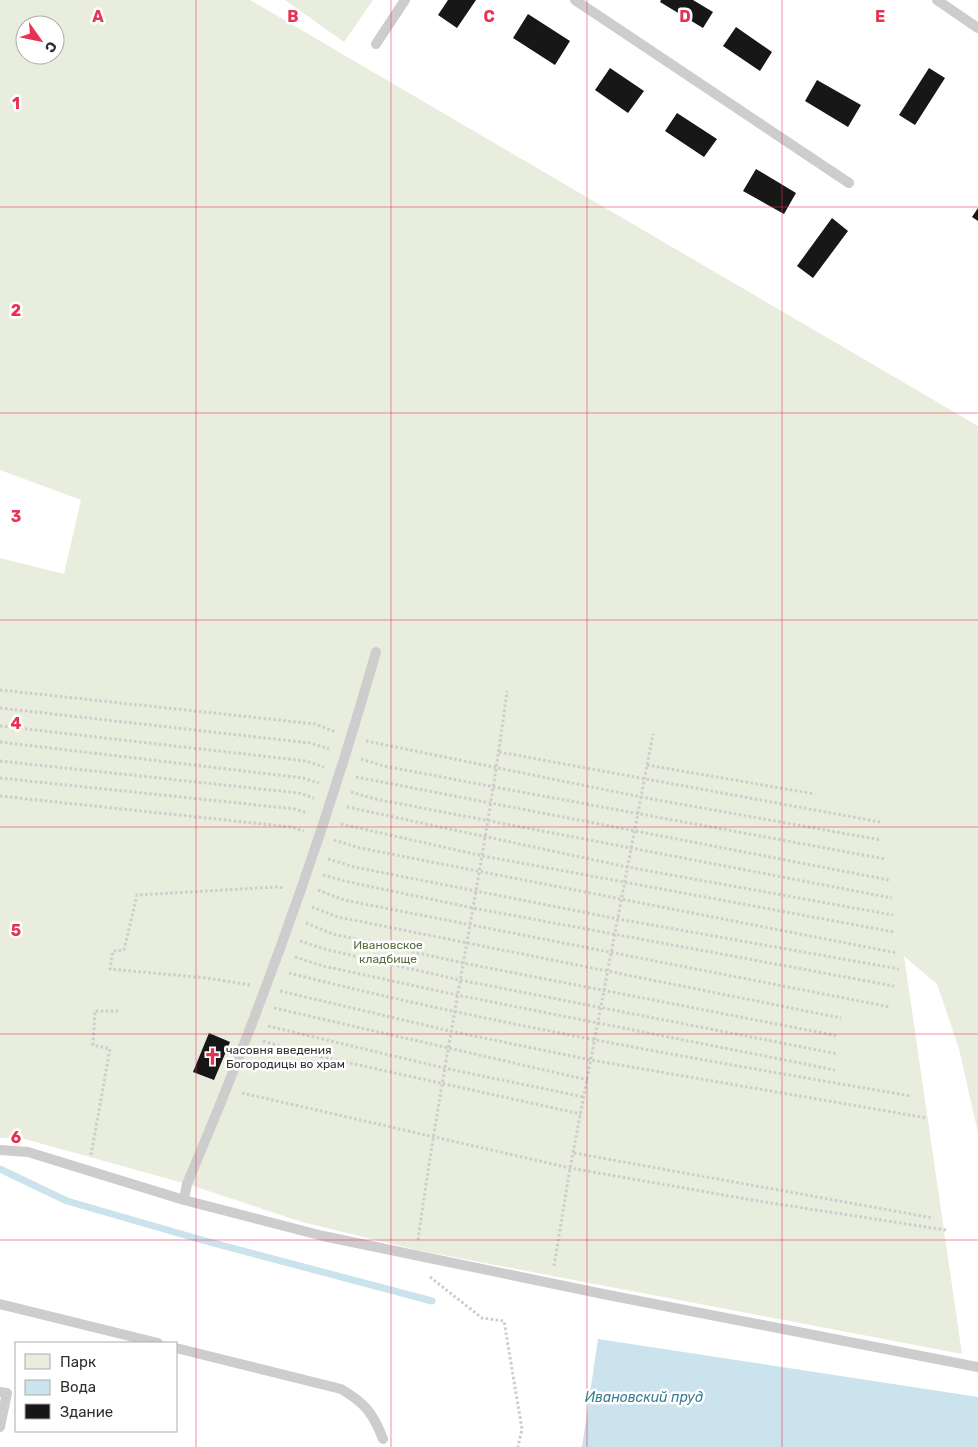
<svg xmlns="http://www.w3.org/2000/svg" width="978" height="1447" font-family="Rubik,sans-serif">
	<rect width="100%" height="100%" fill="#fff"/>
	<path fill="#e8edde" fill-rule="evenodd" d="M0 0H250L978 426V1133L959 1049 937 984 904 956 962 1354 417 1250 302 1222 187 1184 21 1138H0V558L64 574 81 500 0 470ZM25 25H55V55H25Z
		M285 0H373L344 42Z"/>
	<path fill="#cae3ed" d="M598 1339 978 1397V1447H582Z"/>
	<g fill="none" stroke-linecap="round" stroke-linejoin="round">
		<path stroke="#cae3ed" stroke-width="7" d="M0 1169 67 1201 202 1240 432 1301"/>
	</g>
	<path fill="#171717" d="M448 0H476L457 28 438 15Z
		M661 0H693L713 12 703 28 660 2Z
		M528 14 570 41 555 65 513 38Z
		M736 27 772 52 760 71 723 46Z
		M610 68 644 91 628 113 595 90Z
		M929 68 945 78 915 125 899 115Z
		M817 80 861 105 848 127 805 101Z
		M677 113 717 139 704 157 665 131Z
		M756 169 796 193 784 214 743 191Z
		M978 208V221L972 217Z
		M832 218 848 231 813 278 797 266Z
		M209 1033 230 1042 214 1080 193 1072Z"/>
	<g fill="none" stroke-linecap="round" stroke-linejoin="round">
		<path stroke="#cdcdcd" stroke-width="3" stroke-dasharray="2.5 2.5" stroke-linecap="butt" d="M0 690 315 724 336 732
			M0 708 310 743 329 749
			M0 726 306 761 324 767
			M366 741 641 797 881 840
			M0 742 303 778 319 783
			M499 752 880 822
			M361 759 384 766 494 787 885 859
			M0 761 299 793 314 798
			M647 765 815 794
			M356 777 889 880
			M0 778 295 809 308 813
			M351 792 375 799 892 898
			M0 796 291 827 304 831
			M347 807 627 867 893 915
			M341 824 483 856 894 932
			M334 840 360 848 897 953
			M328 859 354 867 618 919 899 969
			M323 875 349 882 473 908 894 986
			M318 890 344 900 890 1007
			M312 907 338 917 841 1018
			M306 923 333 934 463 963 838 1036
			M300 941 328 950 460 980 838 1054
			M295 957 323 966 457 995 835 1070
			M289 973C494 1025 702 1060 911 1096
			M250 985 207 978 110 969 113 951 124 950 137 895 277 887 285 888
			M280 991 450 1031 591 1060 927 1118
			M274 1008 588 1080
			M268 1026 444 1068 584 1097
			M263 1041 295 1051 581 1114
			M242 1093 570 1168 758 1201 946 1230
			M574 1153 933 1218
			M91 1155 110 1049 93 1045 95 1011H118
			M418 1240C443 1056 483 875 507 691
			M554 1266 570 1168 653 734
			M430 1277 482 1318 504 1321 522 1429 518 1447"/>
		<path stroke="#cdcdcd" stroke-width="10" d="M575 0 849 183
			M937 0 978 28
			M376 44 405 0
			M0 1150 28 1152 184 1200 323 1236 603 1294 978 1367
			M184 1200 187 1184C262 1008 324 835 376 652
			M0 1304 158 1343
			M176 1348 341 1389C365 1403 373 1413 383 1439
			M0 1392 7 1393 0 1427"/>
	</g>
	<path fill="none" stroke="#e73252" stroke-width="1" stroke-opacity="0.55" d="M196 0V1447M391 0V1447M587 0V1447M782 0V1447M0 207H978M0 413H978M0 620H978M0 827H978M0 1034H978M0 1240H978"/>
	<defs>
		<symbol id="church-bare" viewBox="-9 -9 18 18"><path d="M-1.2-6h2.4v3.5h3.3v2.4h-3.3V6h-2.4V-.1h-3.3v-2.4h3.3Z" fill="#e73252" stroke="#fff" stroke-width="2.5" paint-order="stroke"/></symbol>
	</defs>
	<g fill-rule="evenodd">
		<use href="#church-bare" x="200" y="1044" width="25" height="25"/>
	</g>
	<g text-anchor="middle" stroke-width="5" stroke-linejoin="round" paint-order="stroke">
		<g font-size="12" fill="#586d3c" stroke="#fff">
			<text x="388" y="949">Ивановское<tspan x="388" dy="14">кладбище</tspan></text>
		</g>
		<g font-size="12" fill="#303030" stroke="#fff" text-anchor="start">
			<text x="226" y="1054">часовня введения<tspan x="226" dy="14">Богородицы во храм</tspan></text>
		</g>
		<g font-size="14" font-style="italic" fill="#3c7b94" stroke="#fff">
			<text x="644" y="1402">Ивановский пруд</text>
		</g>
	</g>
	<g font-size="16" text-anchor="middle" font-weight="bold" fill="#e73252" stroke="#fff" stroke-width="5" stroke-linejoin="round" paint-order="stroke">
		<text x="98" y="22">A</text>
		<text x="293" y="22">B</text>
		<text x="489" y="22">C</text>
		<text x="685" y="22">D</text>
		<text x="880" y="22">E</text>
		<text x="16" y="109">1</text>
		<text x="16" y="316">2</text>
		<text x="16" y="522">3</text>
		<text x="16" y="729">4</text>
		<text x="16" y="936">5</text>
		<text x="16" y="1143">6</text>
	</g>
	<rect x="15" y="1342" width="162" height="90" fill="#ffffff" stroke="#acacac"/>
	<rect x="25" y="1354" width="25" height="15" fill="#e8edde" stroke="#acacac"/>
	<text x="60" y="1367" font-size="15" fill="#303030">Парк</text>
	<rect x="25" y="1380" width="25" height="15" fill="#cae3ed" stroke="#acacac"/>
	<text x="60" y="1392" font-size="15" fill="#303030">Вода</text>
	<rect x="25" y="1404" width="25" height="15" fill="#171717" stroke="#acacac"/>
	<text x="60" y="1417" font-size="15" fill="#303030">Здание</text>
	<g transform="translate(40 40) rotate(123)"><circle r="24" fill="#ffffff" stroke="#acacac"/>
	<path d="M0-4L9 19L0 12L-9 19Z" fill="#e73252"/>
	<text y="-8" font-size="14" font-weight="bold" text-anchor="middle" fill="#303030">С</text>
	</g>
</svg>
